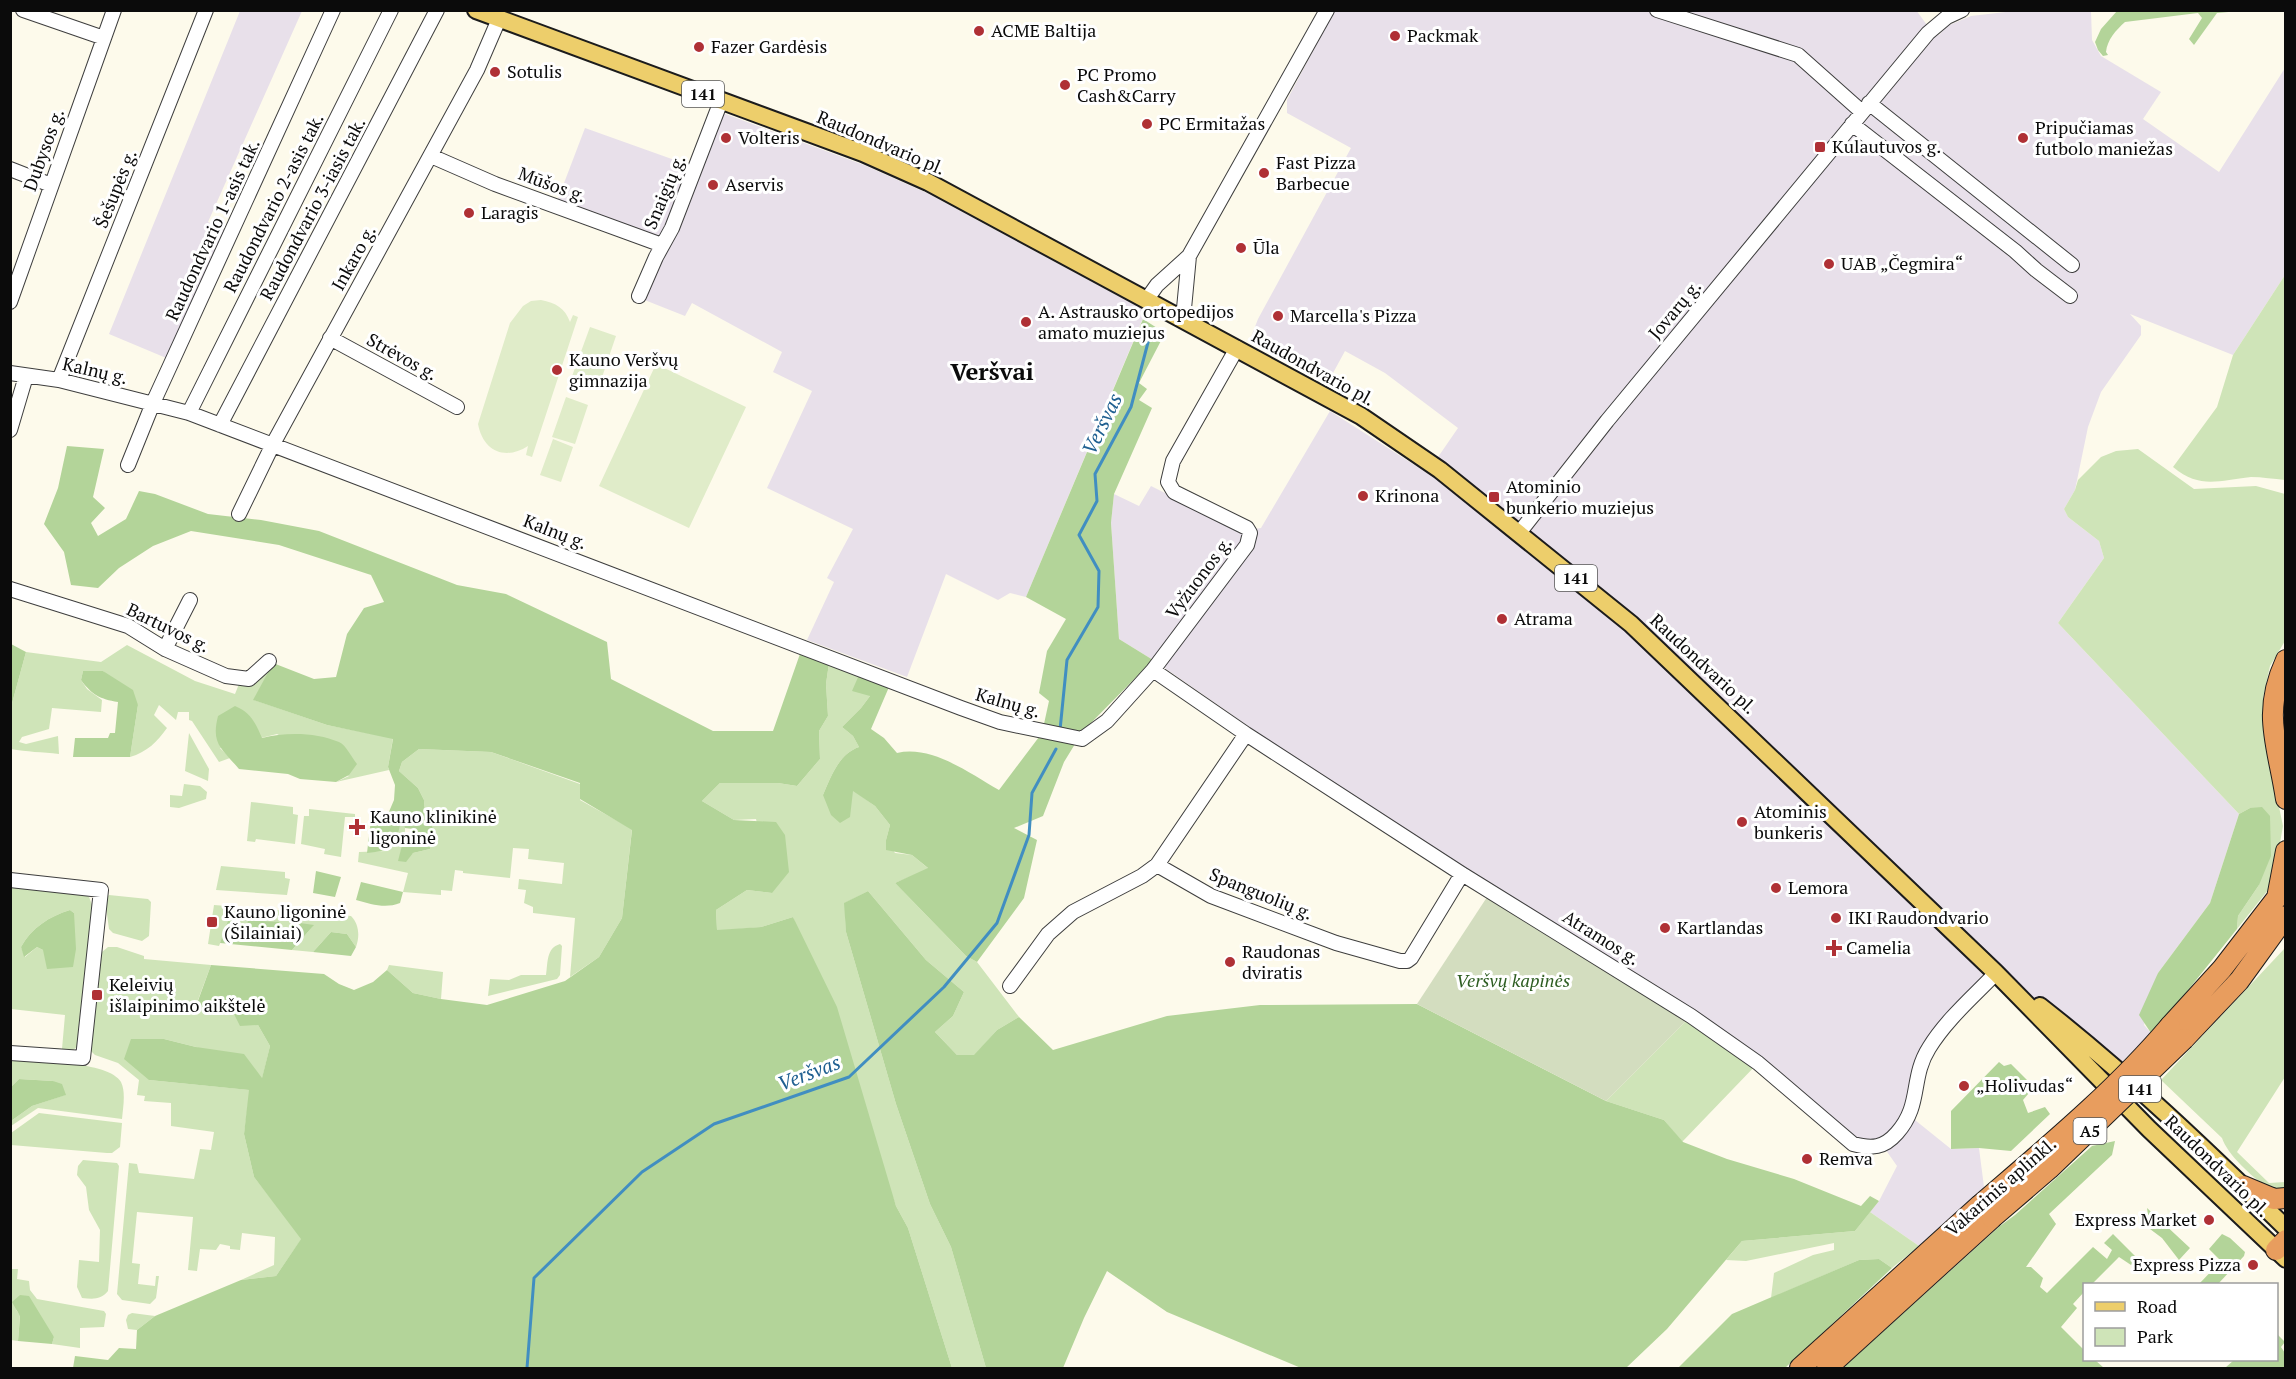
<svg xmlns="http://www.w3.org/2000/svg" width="2296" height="1379" font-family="'PT Serif',serif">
	<rect width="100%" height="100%" fill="#fdfaeb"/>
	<path fill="#e8e0ea" d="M1648 10 1670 20 1674 10H1916L1927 25 1939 35 1947 26 1971 16 2014 11H2091L2092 40 2101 56 2161 92 2143 119 2219 172 2285 68V275L2233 355 2130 314 2141 326V335L2101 392 2088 427 2075 490 2064 509 2068 517 2099 541 2104 558 2058 623 2239 814 2210 903 2158 973 2144 1025 2151 1033 2102 1082 1996 973 1929 1048 1910 1116 1951 1149 1979 1148 1984 1187 1919 1246 1870 1212 1879 1201 1897 1166 1883 1146 1865 1147 1758 1064 1462 874 1153 660 1119 639 1111 523 1114 494 1139 506 1151 486 1241 531 1261 528 1330 411 1427 473 1458 428 1385 373 1345 351 1327 384 1249 342 1258 319 1351 148 1287 113V100L1334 11Z
		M240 11H302L208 222 229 232 171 360 109 334Z
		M720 112 864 165 927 193 1146 311 1026 597 1010 593 998 600 946 574 907 677 807 640 834 582 827 578 853 529 767 488 812 391 773 372 782 352 692 303 685 316 637 297 651 249 553 212 585 128 697 168Z"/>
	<path fill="#cfe4b8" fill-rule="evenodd" d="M2285 275V480C2274 479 2262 477 2251 477 2219 480 2201 490 2173 467L2217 407 2233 355Z
		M2138 449 2194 489 2256 486 2285 494V641L2270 666 2263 698V730L2283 826 2276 865 2268 890 2237 929 2238 916 2259 885 2250 808 2239 814 2058 623 2104 558 2099 541 2068 517 2064 509 2075 490 2078 480 2101 457 2116 451Z
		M127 645 195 681 235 694 239 684 273 663 254 700 327 725 393 738 388 767 389 770 336 782 349 776 277 734 220 748 230 758 219 762 192 721 189 720V712H178L176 720 159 705 154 715 167 728C157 742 147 752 130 757L138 705 103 671H83L81 680 87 689 102 700 101 712 52 708 49 729 22 737 19 742 26 744 58 736 59 754C42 752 27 752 11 749V707L26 652 101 662Z
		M829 663 859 675 870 696 861 708 842 727 853 736 859 747C839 754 831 776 823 795L853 790 875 806 890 825 886 840 895 853 912 855 929 869 895 883 966 956 977 962 1019 1017 997 1030 974 1056 957 1055 935 1032 953 1016 964 992 926 960 868 891 845 903 846 932 896 1104 930 1204 951 1247 986 1368H952L908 1228 896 1206 793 917 761 927 717 931 716 910 747 890 772 893 756 819 734 820 702 801 720 783H778L797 786 820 759 819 731 828 716 826 684Z
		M189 733 209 769 208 781 185 771Z
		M419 749 491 752 580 784V800L632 829 622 918 599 957 570 977 575 918 533 913V907L524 903 526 890 518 889 519 879 562 884 564 863 528 859 529 849 513 848 510 878 463 873V871L455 870 452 891 441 890V895L403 892 408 873 358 862 359 852 388 851 400 826 405 824V831L399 861 413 853 430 849 433 828 425 813 424 800 418 788 399 771 402 762Z
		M184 784 200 786 207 792 206 799 179 808 170 807V795L182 796Z
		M251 802 293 807V814L298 815 295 844 256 839 255 842 247 841Z
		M309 809 355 814V817H345L341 857 324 854 325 849 301 844 304 816H309Z
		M221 866 285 872V878L290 879 287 895 216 890Z
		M11 885 83 893 89 897 93 907 78 1046 72 1051 51 1050 52 1048 62 1049 65 1015 11 1009ZM70 910 74 913V929L43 950 37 947 25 957 21 947C31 928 50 916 70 910Z
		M109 895 148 899 151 902 149 936 142 941 113 933 109 929 105 900Z
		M214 905 351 916C359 924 360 936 356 947L347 934 331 932 313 952 292 950 313 926C279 941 280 938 248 920L246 933 236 930 233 910 219 946 208 944Z
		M560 944 562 946 560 975 557 979 488 996 490 979 509 980 521 975H546C548 963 546 948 560 944Z
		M108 947H117L144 956V959L211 965 195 1008H231L258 1025 270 1046 262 1079 196 1047 164 1039 149 1080 250 1090 244 1134 254 1177 302 1238 276 1276 241 1280 274 1265 275 1237 242 1233 240 1250 230 1249V1246L220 1244 216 1250 200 1249 197 1271 188 1270 193 1217 137 1212 132 1263 140 1264 138 1284 155 1286 156 1276H159L156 1298 150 1304 122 1300 117 1294 129 1163 137 1164 139 1173 194 1179 200 1149 211 1150 214 1132 171 1126V1103L144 1101 145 1096 137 1095 139 1080 118 1063 95 1055 90 1050 99 958 102 952Z
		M2285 948V1077L2237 1152 2269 1183 2285 1182V1193C2280 1191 2272 1190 2267 1187 2252 1177 2227 1154 2222 1138L2161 1080Z
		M389 965 443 972 441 999 413 993 387 970Z
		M1691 1016 1758 1063 1682 1142 1664 1120 1606 1101Z
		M11 1060C34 1061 109 1061 121 1082 126 1092 123 1108 122 1119L38 1108 11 1126V1121L32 1106 65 1095 53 1081 19 1079 11 1087Z
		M39 1113 122 1123 120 1147 112 1153H107L11 1145V1133Z
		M83 1160 117 1163 119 1166 108 1291C101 1300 93 1299 82 1298L77 1287 79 1260 99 1262 100 1230 89 1210 86 1187 77 1175 78 1166Z
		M1870 1212 1919 1246 1892 1268 1879 1259 1859 1260 1771 1298 1774 1273 1813 1255 1834 1250V1243L1746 1261 1726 1260 1742 1241 1855 1231Z
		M11 1269H18L17 1279 29 1281 30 1290 37 1299 104 1311 106 1314 104 1327 80 1328V1348L52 1344 54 1337 16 1310 20 1315 18 1341 11 1340Z
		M132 1313 155 1316 137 1330 128 1329 126 1320 128 1315Z"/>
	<path fill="#b3d499" d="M2117 11 2120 10 2240 11 2217 13 2194 45 2189 39 2202 18 2198 13 2125 22C2116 30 2107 40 2106 52L2108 55 2103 56 2098 50 2095 42 2101 29Z
		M1143 319 1165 333 1139 383 1147 389 1139 400 1152 408 1114 494 1111 523 1119 639 1153 660 1083 731 1064 762 1043 816 1014 828 1037 840 1024 898 977 962 966 956 895 883 928 868 912 855 886 850V840L890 825 875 806 853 791 850 817 840 823 831 815 823 795C831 776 839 754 859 747L853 736 842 727 861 708 870 696 852 691 859 675 889 687 871 729 884 738 897 753C932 745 969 773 999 790L1042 733 1049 701 1039 693 1047 651 1066 619 1026 597Z
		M67 446 104 449 93 497 105 508 91 523 98 536 126 519 139 491 155 494 208 514 261 520 319 531 457 585 506 594 607 642 611 679 713 731H773L801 651 829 663 826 684 828 716 819 731 820 759 797 786 778 783H720L702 801 734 820 776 822 785 835 789 872 772 893 747 890 716 910 717 930 761 927 793 917 837 1007 896 1206 908 1228 952 1368H73L75 1356 108 1360 119 1348 136 1349 137 1330 155 1316 241 1280 276 1276 301 1239 254 1177 244 1134 249 1090 149 1080 124 1059 131 1039H164L196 1047 244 1054 262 1078 270 1046 258 1025 240 1026 231 1008 195 1009 211 965 324 974 339 984 354 990 373 982 387 970 413 993 441 999 487 1005 565 981 599 957 622 918 632 830 580 799V783L491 752 419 749 402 762 399 771 418 788 424 800 425 813 433 828 430 849 413 853 406 862 398 861 403 841 409 843 413 829 405 828 404 824 400 826C393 851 392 850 367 853L371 819 388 814 394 800 395 785 388 767 393 739 327 725 253 700 273 663 314 679 336 677 347 634 364 608 384 602 371 575 279 545 191 531 153 546 119 568 98 588 71 585 64 552 44 524 58 488Z
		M11 644 26 652 11 707Z
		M83 671H103L133 690 138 705 130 757H73L75 738H108L110 733H115L118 702C100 699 92 695 81 680Z
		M235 706C250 712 256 723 262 738 285 732 316 732 339 742 346 745 352 758 357 764L349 775 336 782 300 779 288 774 239 769C221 748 211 744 218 716Z
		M2262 807 2270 816 2271 856 2259 885 2238 916 2237 929 2164 1020 2151 1033 2139 1015 2158 973 2210 903 2239 814 2250 808Z
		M316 871 341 877 335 897 313 893Z
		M361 882 403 892 400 903C385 909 371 904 356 900Z
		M868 891 926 960 964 992 953 1016 935 1032 957 1055H974L997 1030 1019 1017 1053 1050 1167 1016 1260 1005 1417 1004 1606 1101 1664 1120 1683 1142 1727 1159 1794 1179 1861 1206 1870 1196 1879 1201 1855 1231 1742 1241 1667 1329 1626 1368H1301L1167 1312 1107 1271 1084 1318 1063 1368H986L951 1247 930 1204 896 1104 846 932 844 903Z
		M70 910 74 913 76 949 73 967 47 969 43 950 37 947 24 957 21 947C31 928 50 916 70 910Z
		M232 910 241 911 236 930 245 933 248 920 279 922 277 936H288L293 922 314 925 292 950 220 943Z
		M331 932 347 934 356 947 351 956 313 952Z
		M1999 1062 2004 1066 2011 1064 2034 1087 2023 1100 2028 1113 2045 1107 2050 1114 2011 1151 1979 1148 1951 1149V1111Z
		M19 1079 53 1081 62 1084 66 1095 32 1106 11 1121V1087Z
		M2115 1141 2112 1155 2049 1214 2056 1224 2026 1267H2031L2043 1278 2040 1287 2047 1293 2093 1247 2107 1259 2112 1250 2104 1243 2113 1234 2137 1258 2131 1265 2119 1257 2092 1284H2084V1292L2073 1304 2077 1308 2061 1327 2084 1350V1360H2095L2104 1368H1843L2000 1226 2015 1215 2092 1146Z
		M2147 1208 2190 1248 2179 1260 2162 1238 2150 1229Z
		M2222 1234 2230 1238 2245 1252 2244 1256 2218 1284H2199L2221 1261 2209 1249Z
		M1879 1259 1892 1268 1785 1368H1678L1732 1314 1859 1260Z
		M20 1295 29 1296 54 1337 52 1344 18 1341 20 1316 12 1302Z
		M2277 1334 2285 1342 2281 1347 2285 1353V1368H2225L2234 1360H2276Z"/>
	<path fill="#d3ddbf" d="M1491 891 1691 1016 1606 1101 1417 1004Z"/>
	<path fill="#e0ecc9" d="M541 300C556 303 565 308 570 322L573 315 578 317 532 457 526 455 528 446C505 461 483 451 478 424L510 323 523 306 531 301Z
		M590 327 616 336 598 389 571 379Z
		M656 364 746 407 689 528 599 486Z
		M566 397 588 405 575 444 552 437Z
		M553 439 573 447 561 482 540 475Z"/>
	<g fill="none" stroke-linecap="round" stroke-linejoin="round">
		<path stroke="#418ec1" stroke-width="3" d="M1060 730 1067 660 1098 607 1099 571 1079 535 1097 501 1095 474 1131 407 1151 331
			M527 1368 534 1278 642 1172 714 1124 849 1077 944 987 997 923 1029 835 1032 793 1056 749"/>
		<defs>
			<path id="minor" d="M23 10 104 38
				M1657 10 1798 55 1862 112
				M1869 103 2072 265
				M1852 124 2015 251 2036 270 2070 296
				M431 156 495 184 662 245
				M10 169 51 185
				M639 296 656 257 672 228 721 101
				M1147 299 1157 285 1189 256 1327 10
				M10 302 114 10
				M1183 319 1189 256
				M330 338 457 407
				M10 373 59 380 189 413 961 708 1000 722 1082 739 1107 721 1153 670 1247 545 1250 533 1247 528 1174 492 1168 482 1173 461 1237 348
				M59 380 206 10
				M189 413 391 10
				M220 425 437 10
				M10 430 26 376
				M128 465 153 403 333 10
				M239 514 273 444 477 70 499 19
				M1519 533 1607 421 1928 33 1947 17 1962 10
				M10 589 128 626 165 649 226 676 249 679 269 661
				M165 649 190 600
				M1153 670 1246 734 1462 874 1691 1016 1758 1063 1853 1144C1872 1149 1884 1148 1897 1133 1922 1105 1910 1078 1929 1048 1946 1020 1973 997 1996 973
				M1157 865 1246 734
				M10 880 101 890 83 1058 10 1053
				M1010 986 1048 934 1073 912 1142 876 1157 865 1211 896 1336 943 1400 961H1407L1411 958 1462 874"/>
			<path id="major" d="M476 10 863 153 928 182 1361 416 1440 470 1631 624 1996 973 2149 1129 2286 1259
				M2040 1006C2128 1075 2206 1150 2286 1228"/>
			<path id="highway" d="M2286 660C2261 714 2278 745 2286 799
				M2277 898 2286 851
				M2170 1026 2222 969 2286 886
				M2184 1039 2239 981 2286 916
				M2243 1186 2274 1199 2286 1198
				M2276 1250 2286 1240
				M1800 1368 1980 1205
				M1827 1368 1992 1218"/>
		</defs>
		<use href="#minor" stroke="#3e3e3e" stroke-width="16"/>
		<use href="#major" stroke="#1c1c1c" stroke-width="20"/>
		<use href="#highway" stroke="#1c1c1c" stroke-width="22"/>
		<use href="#minor" stroke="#fff" stroke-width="14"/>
		<use href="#major" stroke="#edce6b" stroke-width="16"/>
		<use href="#highway" stroke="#e89d5e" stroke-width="20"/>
		<defs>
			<path id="highway-bridge" d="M1980 1205C2046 1148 2114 1092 2170 1026
				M1992 1218 2049 1169 2184 1039"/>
		</defs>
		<use href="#highway-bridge" stroke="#1c1c1c" stroke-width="22" stroke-linecap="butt"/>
		<use href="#highway-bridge" stroke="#e89d5e" stroke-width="20"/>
	</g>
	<g fill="#af3035" stroke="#fff" stroke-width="2">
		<circle cx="979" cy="31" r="6"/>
		<circle cx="1395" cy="36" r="6"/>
		<circle cx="699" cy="47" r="6"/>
		<circle cx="495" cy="72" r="6"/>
		<circle cx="1065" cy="85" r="6"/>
		<circle cx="1147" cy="124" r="6"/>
		<circle cx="726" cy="138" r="6"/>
		<circle cx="2023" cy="138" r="6"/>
		<rect x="1814" y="141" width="12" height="12" rx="3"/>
		<circle cx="1264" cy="173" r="6"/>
		<circle cx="713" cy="185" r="6"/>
		<circle cx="469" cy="213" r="6"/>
		<circle cx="1241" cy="248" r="6"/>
		<circle cx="1829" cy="264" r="6"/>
		<circle cx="1278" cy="316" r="6"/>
		<circle cx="1026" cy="322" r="6"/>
		<circle cx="557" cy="370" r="6"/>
		<circle cx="1363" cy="496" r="6"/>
		<rect x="1488" y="491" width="12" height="12" rx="3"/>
		<circle cx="1502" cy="619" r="6"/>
		<circle cx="1742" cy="822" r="6"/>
		<path d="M354 818h6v6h6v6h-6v6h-6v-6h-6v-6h6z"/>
		<circle cx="1776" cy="888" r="6"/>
		<circle cx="1836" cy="918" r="6"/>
		<rect x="206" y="916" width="12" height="12" rx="3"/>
		<circle cx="1665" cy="928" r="6"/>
		<path d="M1831 939h6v6h6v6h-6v6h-6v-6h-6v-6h6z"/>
		<circle cx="1230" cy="962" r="6"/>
		<rect x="91" y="989" width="12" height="12" rx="3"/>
		<circle cx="1964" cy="1086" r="6"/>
		<circle cx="1807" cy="1159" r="6"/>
		<circle cx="2209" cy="1220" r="6"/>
		<circle cx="2253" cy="1265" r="6"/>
	</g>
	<g text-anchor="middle" stroke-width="6" stroke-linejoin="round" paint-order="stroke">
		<g fill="#fff" stroke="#545454" stroke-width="1.5">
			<rect x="682" y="81" width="42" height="26" rx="4.5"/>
			<rect x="1555" y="565" width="42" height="26" rx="4.5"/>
			<rect x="2119" y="1076" width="42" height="26" rx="4.5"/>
			<rect x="2073.5" y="1118" width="33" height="26" rx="4.5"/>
		</g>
		<g font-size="16" font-weight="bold" fill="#0b0b0b">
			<text x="703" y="100">141</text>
			<text x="1576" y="584">141</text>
			<text x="2140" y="1095">141</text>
			<text x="2090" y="1137">A5</text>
		</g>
		<g font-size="18" fill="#0b0b0b" stroke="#fff" text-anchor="start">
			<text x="991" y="37">ACME Baltija</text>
			<text x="1407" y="42">Packmak</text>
			<text x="711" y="53">Fazer Gardėsis</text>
			<text x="507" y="78">Sotulis</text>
			<text x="1077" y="81">PC Promo<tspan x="1077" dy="21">Cash&amp;Carry</tspan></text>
			<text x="1159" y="130">PC Ermitažas</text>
			<text x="2035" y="134">Pripučiamas<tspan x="2035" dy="21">futbolo maniežas</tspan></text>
			<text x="738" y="144">Volteris</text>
			<text x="1832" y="153">Kulautuvos g.</text>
			<text x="1276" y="169">Fast Pizza<tspan x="1276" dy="21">Barbecue</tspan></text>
			<text x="725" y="191">Aservis</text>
			<text x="481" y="219">Laragis</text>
			<text x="1253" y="254">Ūla</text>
			<text x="1841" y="270">UAB „Čegmira“</text>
			<text x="1038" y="318">A. Astrausko ortopedijos<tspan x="1038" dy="21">amato muziejus</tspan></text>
			<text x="1290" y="322">Marcella's Pizza</text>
			<text x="569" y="366">Kauno Veršvų<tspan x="569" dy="21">gimnazija</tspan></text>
			<text x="1506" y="493">Atominio<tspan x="1506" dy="21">bunkerio muziejus</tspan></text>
			<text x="1375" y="502">Krinona</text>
			<text x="1514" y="625">Atrama</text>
			<text x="1754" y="818">Atominis<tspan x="1754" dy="21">bunkeris</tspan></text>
			<text x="370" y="823">Kauno klinikinė<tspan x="370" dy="21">ligoninė</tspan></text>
			<text x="1788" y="894">Lemora</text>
			<text x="224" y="918">Kauno ligoninė<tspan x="224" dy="21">(Šilainiai)</tspan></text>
			<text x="1848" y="924">IKI Raudondvario</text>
			<text x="1677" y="934">Kartlandas</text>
			<text x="1846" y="954">Camelia</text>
			<text x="1242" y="958">Raudonas<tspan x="1242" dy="21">dviratis</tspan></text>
			<text x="109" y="991">Keleivių<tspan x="109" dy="21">išlaipinimo aikštelė</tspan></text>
			<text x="1976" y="1092">„Holivudas“</text>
			<text x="1819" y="1165">Remva</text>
			<text x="2197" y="1226" text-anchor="end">Express Market</text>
			<text x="2241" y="1271" text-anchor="end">Express Pizza</text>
		</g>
		<g font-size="18" fill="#0b0b0b" stroke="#fff">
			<text transform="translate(881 143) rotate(23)" y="6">Raudondvario pl.</text>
			<text transform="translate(44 150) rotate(-70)" y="6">Dubysos g.</text>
			<text transform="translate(552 185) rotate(20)" y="6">Mūšos g.</text>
			<text transform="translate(116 189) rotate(-68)" y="6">Šešupės g.</text>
			<text transform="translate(665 192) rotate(-67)" y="6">Snaigių g.</text>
			<text transform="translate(274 203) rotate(-63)" y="6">Raudondvario 2-asis tak.</text>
			<text transform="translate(313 209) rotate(-62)" y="6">Raudondvario 3-iasis tak.</text>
			<text transform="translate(213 230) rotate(-65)" y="6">Raudondvario 1-asis tak.</text>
			<text transform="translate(354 258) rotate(-61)" y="6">Inkaro g.</text>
			<text transform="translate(1675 310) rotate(-50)" y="6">Jovarų g.</text>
			<text transform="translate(402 357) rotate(29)" y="6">Strėvos g.</text>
			<text transform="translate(1313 368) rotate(29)" y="6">Raudondvario pl.</text>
			<text transform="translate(95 371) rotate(13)" y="6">Kalnų g.</text>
			<text transform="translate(555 532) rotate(21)" y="6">Kalnų g.</text>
			<text transform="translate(1199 578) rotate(-53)" y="6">Vyžuonos g.</text>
			<text transform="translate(168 628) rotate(26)" y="6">Bartuvos g.</text>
			<text transform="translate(1703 664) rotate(43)" y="6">Raudondvario pl.</text>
			<text transform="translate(1008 703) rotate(16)" y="6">Kalnų g.</text>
			<text transform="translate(1261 894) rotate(22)" y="6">Spanguolių g.</text>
			<text transform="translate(1601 938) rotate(32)" y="6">Atramos g.</text>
			<text transform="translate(2217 1166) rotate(44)" y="6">Raudondvario pl.</text>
			<text transform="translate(2001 1187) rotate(-41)" y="6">Vakarinis aplinkl.</text>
		</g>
		<g font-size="18" font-style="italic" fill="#2e5d22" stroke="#fff">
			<text x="1513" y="987">Veršvų kapinės</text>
		</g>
		<g font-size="20" font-style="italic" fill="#206091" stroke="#fff">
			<text transform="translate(1102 424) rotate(-64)" y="7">Veršvas</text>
			<text transform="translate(809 1073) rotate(-21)" y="7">Veršvas</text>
		</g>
		<g font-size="24" font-weight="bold" fill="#0b0b0b" stroke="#fff">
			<text x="992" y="380">Veršvai</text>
		</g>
	</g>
	<rect width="2296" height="1379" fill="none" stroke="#0b0b0b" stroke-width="24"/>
	<rect x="2083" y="1283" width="195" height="78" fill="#ffffff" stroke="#9d9d9d" stroke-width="1.5"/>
	<rect x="2095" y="1302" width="30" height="9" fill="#edce6b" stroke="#9d9d9d" stroke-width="1.5"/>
	<text x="2137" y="1313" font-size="18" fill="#0b0b0b">Road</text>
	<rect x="2095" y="1328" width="30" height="18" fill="#cfe4b8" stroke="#9d9d9d" stroke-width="1.5"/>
	<text x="2137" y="1343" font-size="18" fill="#0b0b0b">Park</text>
</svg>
